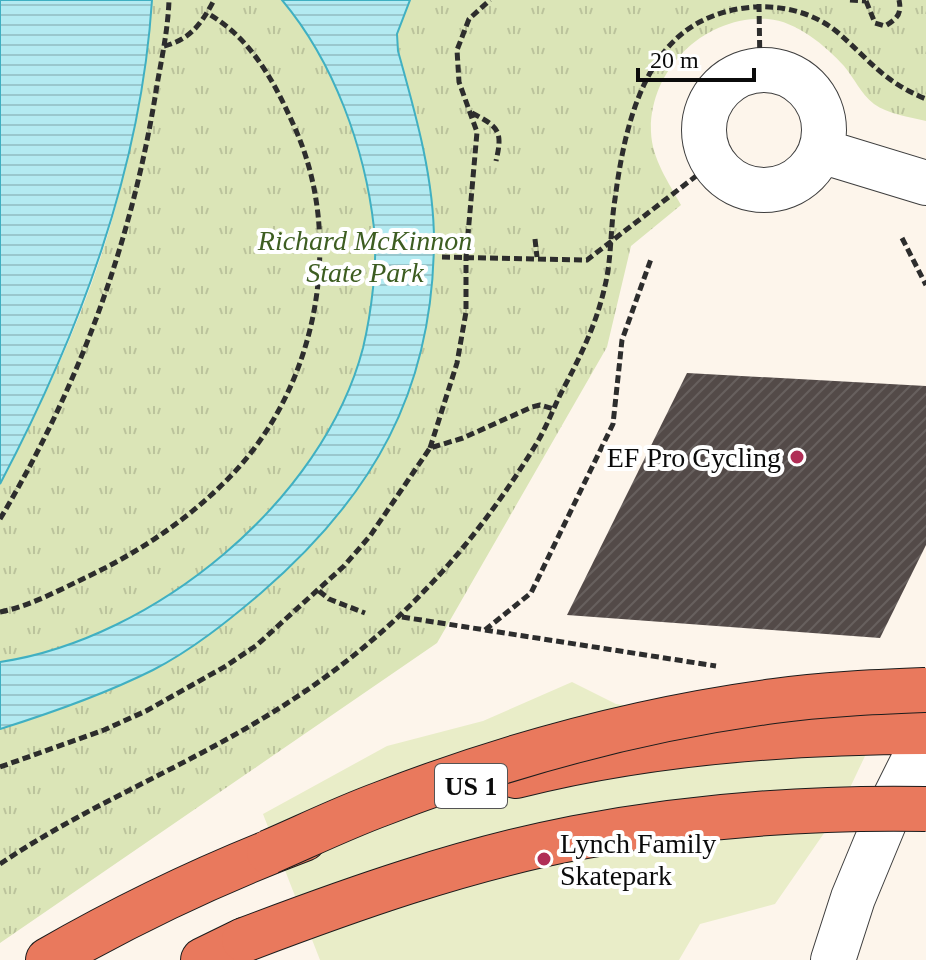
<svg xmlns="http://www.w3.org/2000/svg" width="926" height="960" font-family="Georgia,serif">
	<defs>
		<pattern id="park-tufts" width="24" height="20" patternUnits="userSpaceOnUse" patternTransform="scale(2)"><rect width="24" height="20" fill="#dbe5b7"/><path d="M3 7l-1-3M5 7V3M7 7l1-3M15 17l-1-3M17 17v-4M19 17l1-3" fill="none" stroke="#bbc39c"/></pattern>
		<pattern id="water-rules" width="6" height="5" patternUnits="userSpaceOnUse" patternTransform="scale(2)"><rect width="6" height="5" fill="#b3eaf1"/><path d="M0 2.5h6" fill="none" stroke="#99c7cd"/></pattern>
		<pattern id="building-hatch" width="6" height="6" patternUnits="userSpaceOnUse" patternTransform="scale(2)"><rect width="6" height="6" fill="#534a48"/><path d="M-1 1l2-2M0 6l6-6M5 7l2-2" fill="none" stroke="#67605e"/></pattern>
	</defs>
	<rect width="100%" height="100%" fill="#fdf5eb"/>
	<path fill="url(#park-tufts)" d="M152 0H926V121C909 117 888 114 874 104 860 93 855 79 844 66 826 46 796 21 768 19 704 15 649 70 651 132 652 159 669 183 681 205L631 246 607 347 437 643 0 943V484C48 393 93 297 118 198 134 132 144 67 152 0Z"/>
	<path fill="#e9edc8" d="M572 682 616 704 874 737 838 813 775 904 700 924 679 960H320L263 814 387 746 483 721Z"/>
	<path fill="url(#water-rules)" stroke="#40b0c2" stroke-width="2" d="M0 0H152C141 171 79 334 0 484Z
		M282 0H410L397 34 398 51C415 112 434 177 434 241 433 391 373 496 261 593 228 621 192 650 153 670 105 694 51 713 0 729V662C154 639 323 501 363 348 371 314 378 263 374 228 365 148 334 62 282 0Z"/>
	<path fill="url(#building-hatch)" d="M687 373 926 386V545L880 638 567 615Z"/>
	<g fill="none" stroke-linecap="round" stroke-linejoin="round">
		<defs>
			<path id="minor" d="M704 130a60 60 0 1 1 120 0a60 60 0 1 1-120 0Z
				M821 151 926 183
				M894 799 926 735
				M833 960 853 898 894 799 920 803"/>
			<path id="highway" d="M516 776C646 743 792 732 926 732
				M48 960C130 913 216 872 304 839
				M203 960 244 940"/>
		</defs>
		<use href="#minor" stroke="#3e3e3e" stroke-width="46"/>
		<use href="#highway" stroke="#1c1c1c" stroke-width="46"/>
		<path stroke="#2d2d2d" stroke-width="5" stroke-dasharray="8 4" stroke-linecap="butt" d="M850 0 866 1
			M866 1 875 23 885 26C897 19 902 14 899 0
			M759 4 760 69
			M164 46C190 40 202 23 214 0
			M472 113C499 127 503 131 496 161
			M902 238 926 285
			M535 239 537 257
			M442 257 587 260 713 163
			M430 448 457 363 466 312V257L477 132 459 82 457 50 469 19 490 0
			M0 519C80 385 133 239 157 85 162 57 168 29 169 0
			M319 591 329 599 365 613
			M0 612C31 606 61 589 89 576 145 549 199 512 240 466 319 376 344 235 294 126 274 81 251 38 207 13
			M402 617 716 666
			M485 630 531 593 613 424 622 340 651 259
			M0 767 104 730 146 711 226 666 257 645 344 566 370 536 430 448 463 438 532 407 540 405 554 409
			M0 864C81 809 171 773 255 723 376 652 462 565 535 446 545 430 552 412 560 395 578 361 595 328 604 290 612 260 610 229 615 199 623 138 639 57 696 24 738 0 797 0 836 31 870 60 882 81 926 99"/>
		<use href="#minor" stroke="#fff" stroke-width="44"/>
		<use href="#highway" stroke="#e9795d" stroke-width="44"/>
		<defs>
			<path id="highway-bridge" d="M269 852C306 836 343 818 381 804 507 755 641 719 774 701 824 694 876 692 926 690
				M244 940C352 899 462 860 575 838 690 816 809 807 926 809"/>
		</defs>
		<use href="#highway-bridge" stroke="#1c1c1c" stroke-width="46" stroke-linecap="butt"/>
		<use href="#highway-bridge" stroke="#e9795d" stroke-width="44"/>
	</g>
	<g fill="#b02e56" stroke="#fff" stroke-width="3">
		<circle cx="797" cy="457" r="8"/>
		<circle cx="544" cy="859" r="8"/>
	</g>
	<g text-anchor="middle" stroke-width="8" stroke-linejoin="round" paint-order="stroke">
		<rect fill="#fff" stroke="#545454" stroke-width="2" x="435" y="764" width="72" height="44" rx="6"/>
		<g font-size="26" font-weight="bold" fill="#0b0b0b">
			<text x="471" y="795">US 1</text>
		</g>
		<g font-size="28" font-style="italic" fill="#3d5d21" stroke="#fff">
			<text x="365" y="250">Richard McKinnon<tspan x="365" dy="32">State Park</tspan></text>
		</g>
		<g font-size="28" fill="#0b0b0b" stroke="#fff" text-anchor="end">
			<text x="781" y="467">EF Pro Cycling</text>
			<text x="560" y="853" text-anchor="start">Lynch Family<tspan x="560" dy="32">Skatepark</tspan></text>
		</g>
	</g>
	<path d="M638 68v12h116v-12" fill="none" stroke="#0b0b0b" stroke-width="4"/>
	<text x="650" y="68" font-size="24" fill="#0b0b0b" stroke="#ffffff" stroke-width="6" paint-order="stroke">20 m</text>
</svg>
